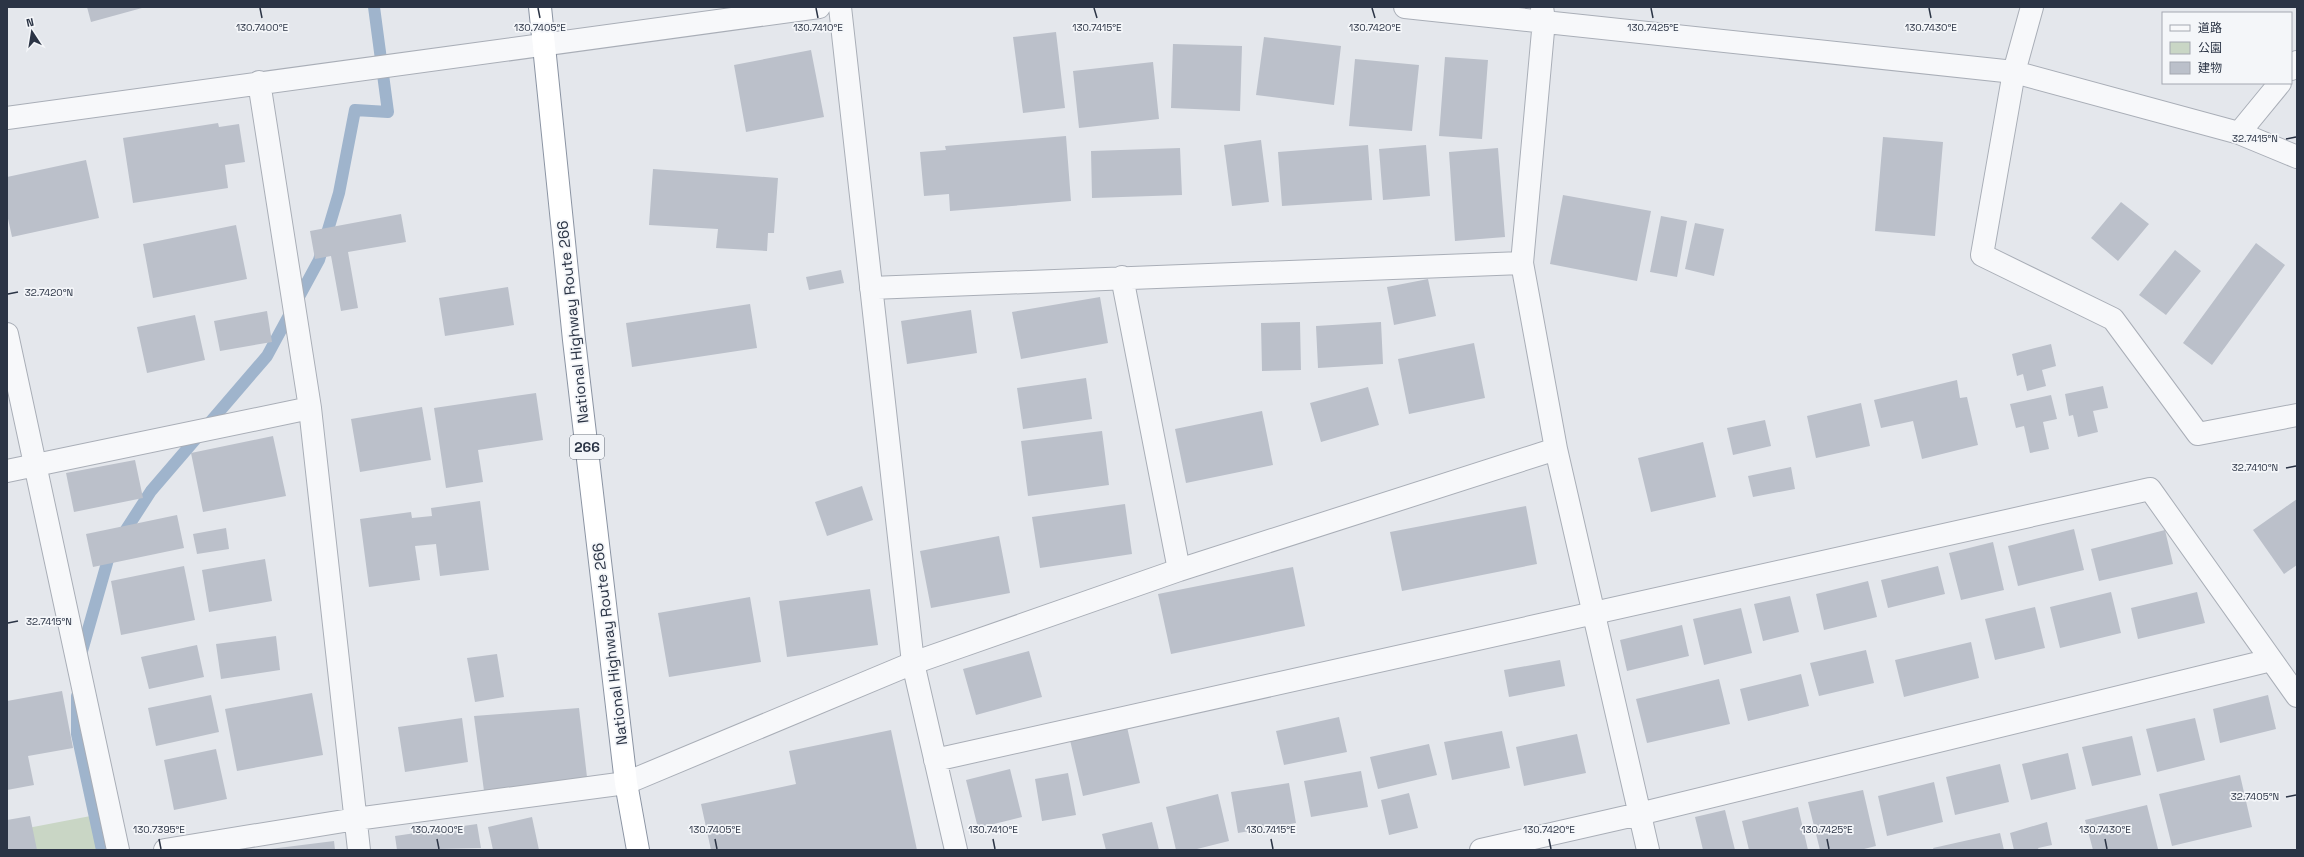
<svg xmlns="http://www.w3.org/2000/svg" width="2304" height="857" font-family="'Space Grotesk','Noto Sans JP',sans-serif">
	<rect width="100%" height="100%" fill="#e4e7ec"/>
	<path fill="#c9d6c5" d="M101 814 107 850H7V832Z"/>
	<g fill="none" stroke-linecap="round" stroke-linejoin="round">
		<path stroke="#9fb4cc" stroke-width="12" d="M80 658 109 556 151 491 267 356 319 260 339 193 355 110 388 112 374 7
			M77 696V734L102 850"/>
	</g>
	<path fill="#bbc0ca" d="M87 7H141L142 8 91 22Z
		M1056 32 1065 108 1023 113 1013 37Z
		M1264 37 1341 46 1334 105 1256 95Z
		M1173 44 1242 46 1240 111 1171 108Z
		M811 50 824 117 746 132 734 65Z
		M1445 57 1488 60 1482 139 1439 136Z
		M1355 59 1419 65 1412 131 1349 126Z
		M1153 62 1159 119 1079 128 1073 71Z
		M218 123 219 127 239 124 245 162 225 165 228 188 133 203 123 138Z
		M1066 136 1071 201 950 211 949 194 924 196 920 152 946 150 945 146Z
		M1883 137 1943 142 1935 236 1875 231Z
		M1261 140 1269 202 1232 206 1224 145Z
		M1368 145 1372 200 1282 206 1278 152Z
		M1426 145 1430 196 1383 200 1379 149Z
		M1180 148 1182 195 1092 198 1091 151Z
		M1498 148 1505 237 1455 241 1449 152Z
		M86 160 99 218 12 237 7 214V177Z
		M653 169 778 178 774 233H768L767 251 716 248 718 229 649 225Z
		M1563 195 1651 211 1637 281 1550 264Z
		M2121 202 2149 224 2118 261 2091 238Z
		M401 214 406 242 348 252 358 308 341 311 331 256 315 259 310 231Z
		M1661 216 1687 221 1677 277 1650 272Z
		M1695 223 1724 229 1714 276 1685 269Z
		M236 225 247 279 153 298 143 244Z
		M2256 243 2285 265 2212 365 2183 343Z
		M2175 250 2201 271 2166 315 2139 295Z
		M841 270 844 283 809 290 806 277Z
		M1428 279 1436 316 1394 325 1387 287Z
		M508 287 514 325 445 336 439 298Z
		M1100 297 1108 343 1021 359 1012 312Z
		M750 304 757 348 632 367 626 323Z
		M971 310 977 353 907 364 901 321Z
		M267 311 272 342 220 351 214 321Z
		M195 315 205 360 147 373 137 327Z
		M1300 322 1301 370 1262 371 1261 323Z
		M1381 322 1383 364 1318 368 1316 326Z
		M1474 343 1485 398 1409 414 1398 359Z
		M2051 344 2056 366 2042 370 2046 386 2027 391 2023 374 2017 376 2012 354Z
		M1086 378 1092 419 1023 429 1017 388Z
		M1957 380 1960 398 1967 397 1978 445 1922 459 1913 421 1881 428 1874 400Z
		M2103 386 2108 408 2093 411 2098 432 2078 437 2073 415 2069 416 2065 394Z
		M1368 387 1379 425 1321 442 1310 403Z
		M536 393 543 440 478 450 483 482 446 488 434 408Z
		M2051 395 2057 419 2043 422 2049 449 2030 453 2024 426 2016 428 2010 404Z
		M1861 403 1870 446 1816 458 1807 416Z
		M422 407 431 460 360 472 351 419Z
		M1262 411 1273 465 1186 483 1175 429Z
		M1765 420 1771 446 1733 455 1727 428Z
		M1102 431 1109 485 1028 496 1021 441Z
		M273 436 286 496 203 512 191 453Z
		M1703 442 1716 497 1651 512 1638 458Z
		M135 460 143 498 74 512 66 473Z
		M1791 467 1795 489 1753 497 1748 476Z
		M862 486 873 520 827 536 815 502Z
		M2297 499V565L2284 574 2253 530Z
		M480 501 489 570 440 576 436 544 415 546 420 580 369 587 360 519 411 512 412 518 432 516 431 508Z
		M1125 504 1132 554 1040 568 1032 517Z
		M1526 506 1537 564 1402 591 1390 532Z
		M177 515 184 548 93 567 86 534Z
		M226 528 229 549 197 554 193 534Z
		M2074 529 2084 570 2018 586 2008 546Z
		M2165 530 2173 564 2099 581 2091 549Z
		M999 536 1010 593 931 608 920 551Z
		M1993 542 2004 590 1961 600 1949 553Z
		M265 559 272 601 209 612 202 570Z
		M184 566 195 620 121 635 111 581Z
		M1938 566 1945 594 1888 608 1881 580Z
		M1293 567 1305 626 1171 654 1158 594Z
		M1868 581 1877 617 1824 630 1816 594Z
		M870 589 878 645 787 657 779 601Z
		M2111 592 2121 633 2060 648 2050 607Z
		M2197 592 2205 623 2138 639 2131 608Z
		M1790 596 1799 632 1763 641 1754 604Z
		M750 597 761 662 669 677 658 613Z
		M2035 607 2045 648 1995 660 1985 619Z
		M1741 608 1752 653 1704 665 1693 619Z
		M1682 625 1689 656 1627 671 1620 640Z
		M276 636 280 670 221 679 216 644Z
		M1971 642 1979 678 1904 697 1895 660Z
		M197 645 204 677 149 689 141 657Z
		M1866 650 1874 683 1819 696 1810 663Z
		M1029 651 1042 697 976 715 963 669Z
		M497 654 504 697 475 702 467 658Z
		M1560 660 1565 686 1509 697 1504 670Z
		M1801 674 1809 706 1748 721 1740 689Z
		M1719 679 1730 724 1647 743 1636 699Z
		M62 691 73 748 28 756 34 785 7 790V701Z
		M312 693 323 755 237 771 225 709Z
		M211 695 219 732 156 746 148 708Z
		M2268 695 2276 729 2220 743 2213 709Z
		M579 708 587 777 484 791 474 716Z
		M1339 717 1347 752 1284 765 1276 731Z
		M462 718 468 762 405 772 398 727Z
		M2195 718 2205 760 2157 772 2146 729Z
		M1127 727 1140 783 1083 796 1070 740Z
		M891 730 917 850H711L701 804 796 784 789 751Z
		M1502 731 1510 768 1452 780 1444 742Z
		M1577 734 1586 773 1524 786 1516 747Z
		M2132 736 2141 775 2092 786 2082 747Z
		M1429 744 1437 775 1378 789 1370 757Z
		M216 749 227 799 174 810 164 760Z
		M2068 753 2076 789 2031 800 2022 764Z
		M2000 764 2009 802 1955 815 1946 777Z
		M1010 769 1022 817 978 828 966 780Z
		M1361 771 1368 807 1311 817 1304 781Z
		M1068 773 1076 815 1042 821 1035 779Z
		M2240 775 2252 827 2172 846 2159 794Z
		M1934 782 1943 822 1887 836 1878 796Z
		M1289 783 1296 823 1238 833 1231 792Z
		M1863 790 1876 846 1860 850H1820L1808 802Z
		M1409 793 1418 828 1389 835 1381 800Z
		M1218 794 1229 841 1193 850H1176L1166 807Z
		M2147 805 2158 849 2093 850 2085 820Z
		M1798 807 1808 850H1749L1742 821Z
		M1725 810 1735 850H1703L1695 817Z
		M30 816 37 850H7V820Z
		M532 817 539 850H493L488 827Z
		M1152 822 1159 850H1106L1102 834Z
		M2047 822 2052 845 2038 848 2039 850H2014L2010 833Z
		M477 824 481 848 397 850 395 836Z
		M2000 833 2004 850H1934L1933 848Z
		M334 841 335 850H270V849Z"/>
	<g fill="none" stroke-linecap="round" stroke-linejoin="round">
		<defs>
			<path id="minor" d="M840 7 913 663 956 850
				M1405 7 2014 72 2239 133 2297 157
				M1542 7 1544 20 1522 263 1556 449 1648 850
				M2032 7 2014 72 1982 255 2113 319 2198 434 2297 415
				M2291 69 2297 62
				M259 82 310 408 359 850
				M7 118 819 7
				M2239 133 2280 83
				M1122 277 1179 570
				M871 288 1522 263
				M7 334 118 850
				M7 471 310 408
				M935 760 2150 489 2297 696
				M165 850 356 819 626 783 913 663 1179 570 1556 449
				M1481 850 1639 814 2271 660"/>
			<path id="highway" d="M540 7 574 340 626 783 638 850"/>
		</defs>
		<use href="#minor" stroke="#a9aeb7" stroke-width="24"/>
		<use href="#highway" stroke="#8b94a3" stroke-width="24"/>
		<use href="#minor" stroke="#f7f8fa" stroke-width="22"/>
		<use href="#highway" stroke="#fff" stroke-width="22"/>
	</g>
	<path fill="none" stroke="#2b3445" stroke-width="1.5" d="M260 8 262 18M538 8 540 18M816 8 818 18M1094 8 1097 18M1372 8 1375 18M1651 8 1653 18M1929 8 1931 18M2286 139 2296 137M8 294 18 292M2286 468 2296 466M8 623 18 621M2286 797 2296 795M159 839 161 849M437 839 439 849M715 839 717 849M993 839 995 849M1271 839 1273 849M1549 839 1551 849M1827 839 1829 849M2105 839 2107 849"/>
	<g text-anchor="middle" stroke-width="3.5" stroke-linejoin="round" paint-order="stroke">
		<rect fill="#f4f6f9" stroke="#676e7b" stroke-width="1" x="570" y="435" width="34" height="24" rx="3"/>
		<g font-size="14" font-weight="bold" fill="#2b3445">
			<text x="587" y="452">266</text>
		</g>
		<g font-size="15" fill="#2b3445" stroke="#f4f6f9">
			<text transform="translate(573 322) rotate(-96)" y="5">National Highway Route 266</text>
			<text transform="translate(610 644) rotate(-97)" y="5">National Highway Route 266</text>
		</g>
	</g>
	<g font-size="10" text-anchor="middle" fill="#2b3445" stroke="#f4f6f9" stroke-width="3.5" stroke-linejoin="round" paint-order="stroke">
		<text x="262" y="31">130.7400°E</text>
		<text x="540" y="31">130.7405°E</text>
		<text x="818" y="31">130.7410°E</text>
		<text x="1097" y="31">130.7415°E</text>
		<text x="1375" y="31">130.7420°E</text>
		<text x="1653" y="31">130.7425°E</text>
		<text x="1931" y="31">130.7430°E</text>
		<text x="2255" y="142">32.7415°N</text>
		<text x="49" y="296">32.7420°N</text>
		<text x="2255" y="471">32.7410°N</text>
		<text x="49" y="625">32.7415°N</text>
		<text x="2255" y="800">32.7405°N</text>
		<text x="159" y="833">130.7395°E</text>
		<text x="437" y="833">130.7400°E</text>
		<text x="715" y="833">130.7405°E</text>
		<text x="993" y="833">130.7410°E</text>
		<text x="1271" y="833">130.7415°E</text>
		<text x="1549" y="833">130.7420°E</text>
		<text x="1827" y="833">130.7425°E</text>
		<text x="2105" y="833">130.7430°E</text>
	</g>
	<rect width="2304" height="857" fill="none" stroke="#2b3445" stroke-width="16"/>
	<rect x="2162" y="12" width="130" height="72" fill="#f4f6f9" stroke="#a4a8b1"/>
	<rect x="2170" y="25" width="20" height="6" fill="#f7f8fa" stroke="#a4a8b1"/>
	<text x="2198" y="32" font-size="12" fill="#2b3445">道路</text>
	<rect x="2170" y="42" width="20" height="12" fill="#c9d6c5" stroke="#a4a8b1"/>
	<text x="2198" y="52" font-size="12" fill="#2b3445">公園</text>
	<rect x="2170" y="62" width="20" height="12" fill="#bbc0ca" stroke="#a4a8b1"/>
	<text x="2198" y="72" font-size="12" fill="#2b3445">建物</text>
	<g transform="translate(32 32) rotate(348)" stroke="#f4f6f9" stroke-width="3" paint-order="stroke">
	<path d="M0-3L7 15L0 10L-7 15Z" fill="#2b3445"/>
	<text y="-6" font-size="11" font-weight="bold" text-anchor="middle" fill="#2b3445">N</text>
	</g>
</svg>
